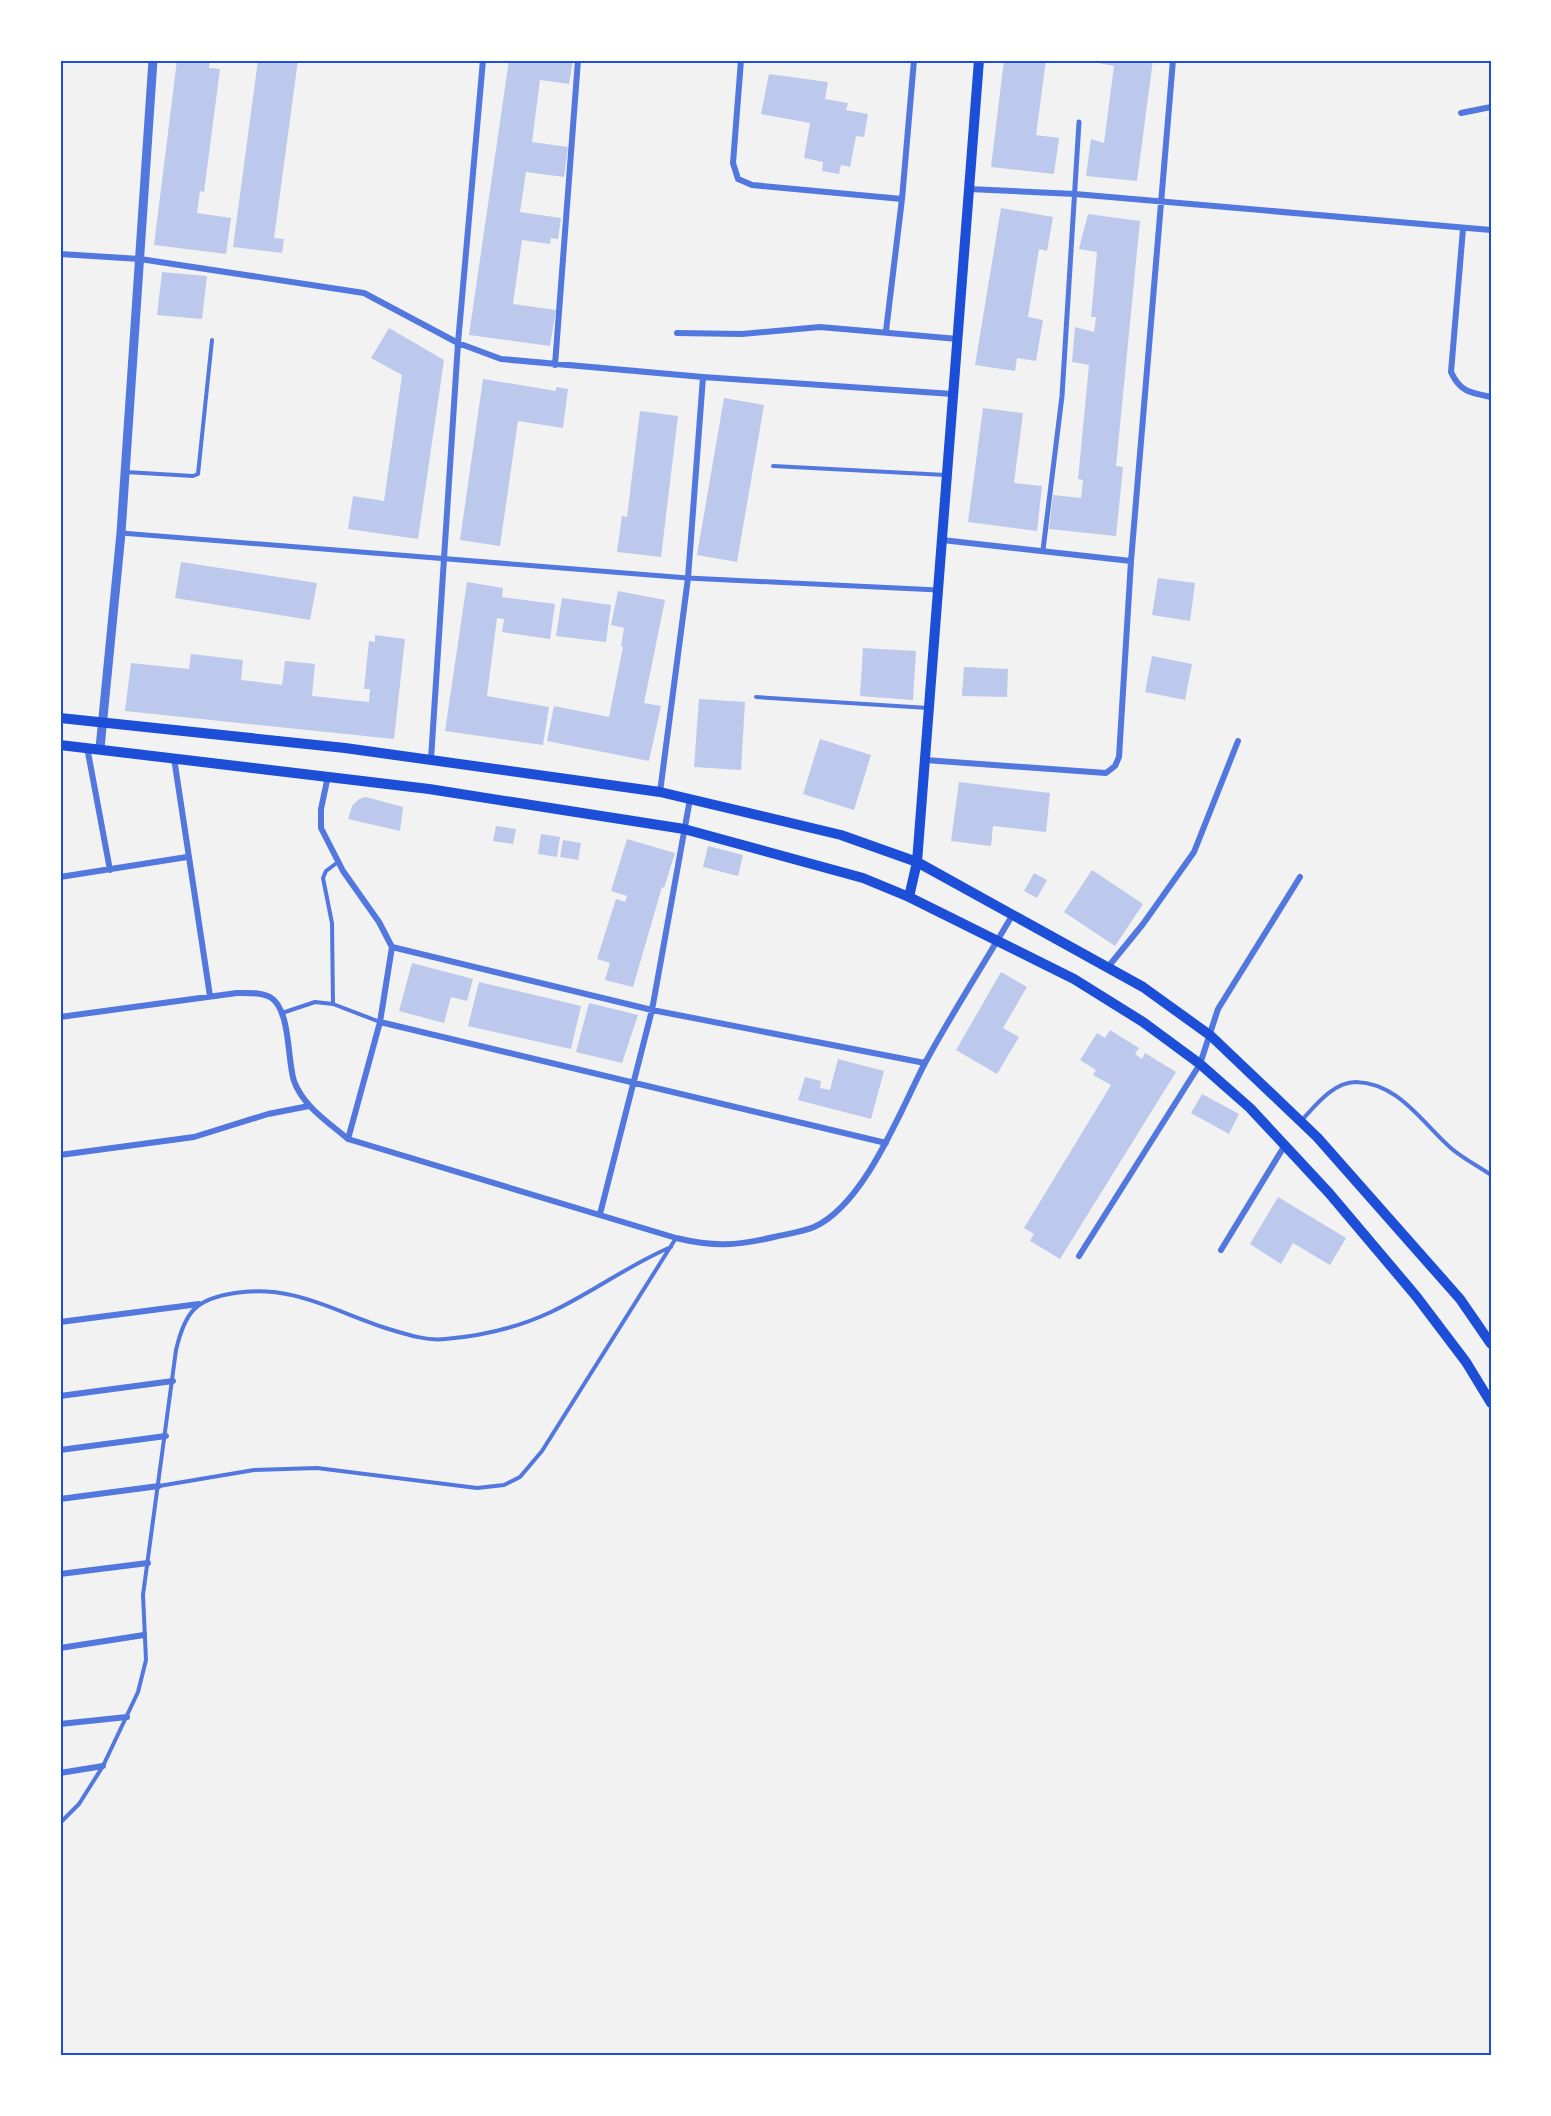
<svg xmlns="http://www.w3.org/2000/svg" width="1551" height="2116" font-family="Karla,sans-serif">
	<rect width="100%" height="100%" fill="#f2f2f2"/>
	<path fill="#bdc9ec" d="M177 60H210L209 68 220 69 204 192 200 191 197 213 231 218 226 254 154 245Z
		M258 60H298L274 238 284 239 282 253 233 247Z
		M509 60H573L569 84 540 80 532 142 568 147 564 177 526 172 520 212 561 218 558 239 551 238 550 244 522 240 513 304 556 310 550 346 469 335Z
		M1004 60H1046L1036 135 1059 138 1054 174 991 167Z
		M1083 60H1153L1137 181 1086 176 1091 139 1104 143 1114 66Z
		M769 74 828 82 825 99 848 103 846 110 868 114 864 137 856 136 850 167 841 165 839 174 822 171 823 162 804 158 810 123 761 114Z
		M1001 208 1053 217 1047 251 1039 249 1028 317 1043 320 1036 361 1017 358 1015 371 975 365Z
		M1088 214 1140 221 1116 466 1123 467 1116 536 1049 529 1053 495 1081 498 1083 480 1078 479 1089 365 1072 362 1075 327 1094 332 1096 317H1091L1097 252 1079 249Z
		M162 272 207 276 202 319 157 315Z
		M389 328 444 360 418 539 348 529 353 496 384 501 402 375 371 358Z
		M483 379 556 391V387L568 389 563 428 518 421 500 546 460 540Z
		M724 398 764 405 737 562 697 555Z
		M983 408 1023 413 1014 483 1042 486 1037 531 968 522Z
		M640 411 678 416 661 557 617 552 622 516 627 517Z
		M181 562 317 583 310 620 175 598Z
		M1158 578 1195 583 1190 621 1152 615Z
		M467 582 503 588 502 597 555 604 550 639 502 632 504 619 497 618 487 696 549 707 543 745 445 731Z
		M618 591 665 600 644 703 661 706 649 761 547 741 554 706 609 717 623 647 621 646 624 628 611 625Z
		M562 598 611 605 606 642 556 636Z
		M375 635 405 639 394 739 125 711 131 663 189 669 191 654 243 660 241 680 282 685 285 661 315 664 312 696 369 702 370 689H364L369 641 375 642Z
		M863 648 916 651 913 700 860 696Z
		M1152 656 1192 664 1185 700 1145 692Z
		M964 667 1008 669 1007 697 962 696Z
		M699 699 745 702 741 770 694 767Z
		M820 739 871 755 854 810 803 794Z
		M959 782 1050 793 1046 832 993 826 991 846 951 841Z
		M366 797 403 807 400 831 348 819 352 806 359 799Z
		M496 826 516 829 513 844 493 841Z
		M541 834 560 837 557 857 538 854Z
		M627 839 675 853 664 888 662 887 633 987 605 980 610 963 597 959 616 899 625 902 627 896 611 891Z
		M563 840 581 843 578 860 560 857Z
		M708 846 743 855 738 876 703 867Z
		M1092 870 1143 904 1115 946 1064 912Z
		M1034 873 1047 880 1037 898 1024 891Z
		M412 963 473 979 467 1001 451 997 444 1023 399 1011Z
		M1001 972 1027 987 1003 1028 1019 1037 997 1074 956 1050Z
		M479 982 581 1006 571 1049 468 1026Z
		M589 1003 638 1015 622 1063 576 1052Z
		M1110 1030 1139 1048 1135 1054 1142 1059 1145 1053 1176 1072 1060 1259 1030 1241 1034 1234 1024 1228 1111 1085 1093 1075 1096 1070 1080 1060 1097 1033 1105 1038Z
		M838 1059 884 1071 871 1119 798 1100 805 1077 821 1081 820 1088 830 1090Z
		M1202 1094 1239 1114 1229 1134 1191 1113Z
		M1278 1197 1346 1238 1330 1265 1293 1243 1281 1264 1250 1244Z"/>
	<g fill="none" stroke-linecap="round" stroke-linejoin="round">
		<path stroke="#5277de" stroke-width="4" d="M773 466 946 475
			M126 472 193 476 198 474 212 340
			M756 697 928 708
			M333 1004 332 923 323 878 326 871 338 862
			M282 1013 315 1002 333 1004 380 1022
			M1301 1121C1315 1106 1333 1082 1356 1082 1399 1083 1423 1124 1452 1149 1464 1159 1478 1166 1491 1175
			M159 1486 254 1470 317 1468 477 1488 504 1485 520 1477 542 1451 676 1238
			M60 1823 79 1804 103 1766 138 1692 146 1660 143 1595 176 1350C185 1312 195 1299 235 1293 296 1284 336 1313 392 1330 408 1335 428 1341 445 1339 481 1336 519 1327 551 1312 592 1293 628 1265 671 1247"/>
		<path stroke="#5277de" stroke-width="5" d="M121 533 688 578 938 590
			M1043 550 1062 396 1079 122"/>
		<path stroke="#5277de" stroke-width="6" d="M741 60 733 163 738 179 752 185 902 199
			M1461 113 1491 107
			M969 189 1075 194 1491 230
			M1463 229 1451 372C1460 392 1471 393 1491 397
			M60 254 140 259 364 293 458 343 501 359 703 377 953 394
			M886 331 902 199 914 60
			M677 333 742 334 820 327 958 339
			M555 365 578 60
			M942 540 1131 561
			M87 747 110 870
			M174 758 210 996
			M431 759 458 343 483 60
			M925 760 1106 773 1115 766 1119 757 1131 561 1173 60
			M328 776 321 809V828L343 871 379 922 392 947 380 1022 348 1139 676 1238C714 1247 736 1246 774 1237 787 1234 802 1232 814 1227 865 1204 900 1111 925 1063 952 1013 984 964 1013 914
			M660 792 688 578 703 377
			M60 877 187 857
			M392 947 652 1010 925 1063
			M1108 967 1143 924 1194 852 1238 741
			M60 1017 237 993C248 993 260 992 270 997 291 1009 287 1060 294 1081 303 1106 328 1122 348 1139
			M380 1022 886 1143
			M60 1155 194 1137 268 1114 309 1106
			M600 1214 652 1010 690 799
			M1221 1250 1285 1145
			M1079 1256 1200 1064 1218 1009 1300 877
			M60 1322 199 1304
			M60 1396 173 1381
			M60 1450 166 1436
			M60 1499 159 1486
			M60 1574 148 1563
			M60 1648 144 1635
			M60 1724 127 1717
			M60 1773 103 1766"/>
		<path stroke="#5277de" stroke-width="9" d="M100 748 121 533 153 60"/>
		<path stroke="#1d4ed8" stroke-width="10" d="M60 718 345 748 660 792 841 835 917 862 1143 987 1211 1036 1317 1137 1460 1299 1491 1344
			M60 745 429 789 684 829 863 878 909 897 1074 979 1143 1022 1200 1064 1250 1108 1329 1193 1416 1296 1466 1362 1491 1403
			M909 897 917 862 979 60"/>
	</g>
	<rect width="1551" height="2116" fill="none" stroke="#ffffff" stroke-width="123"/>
	<rect x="62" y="62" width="1428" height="1992" fill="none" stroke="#1d4ed8" stroke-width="2"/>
</svg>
